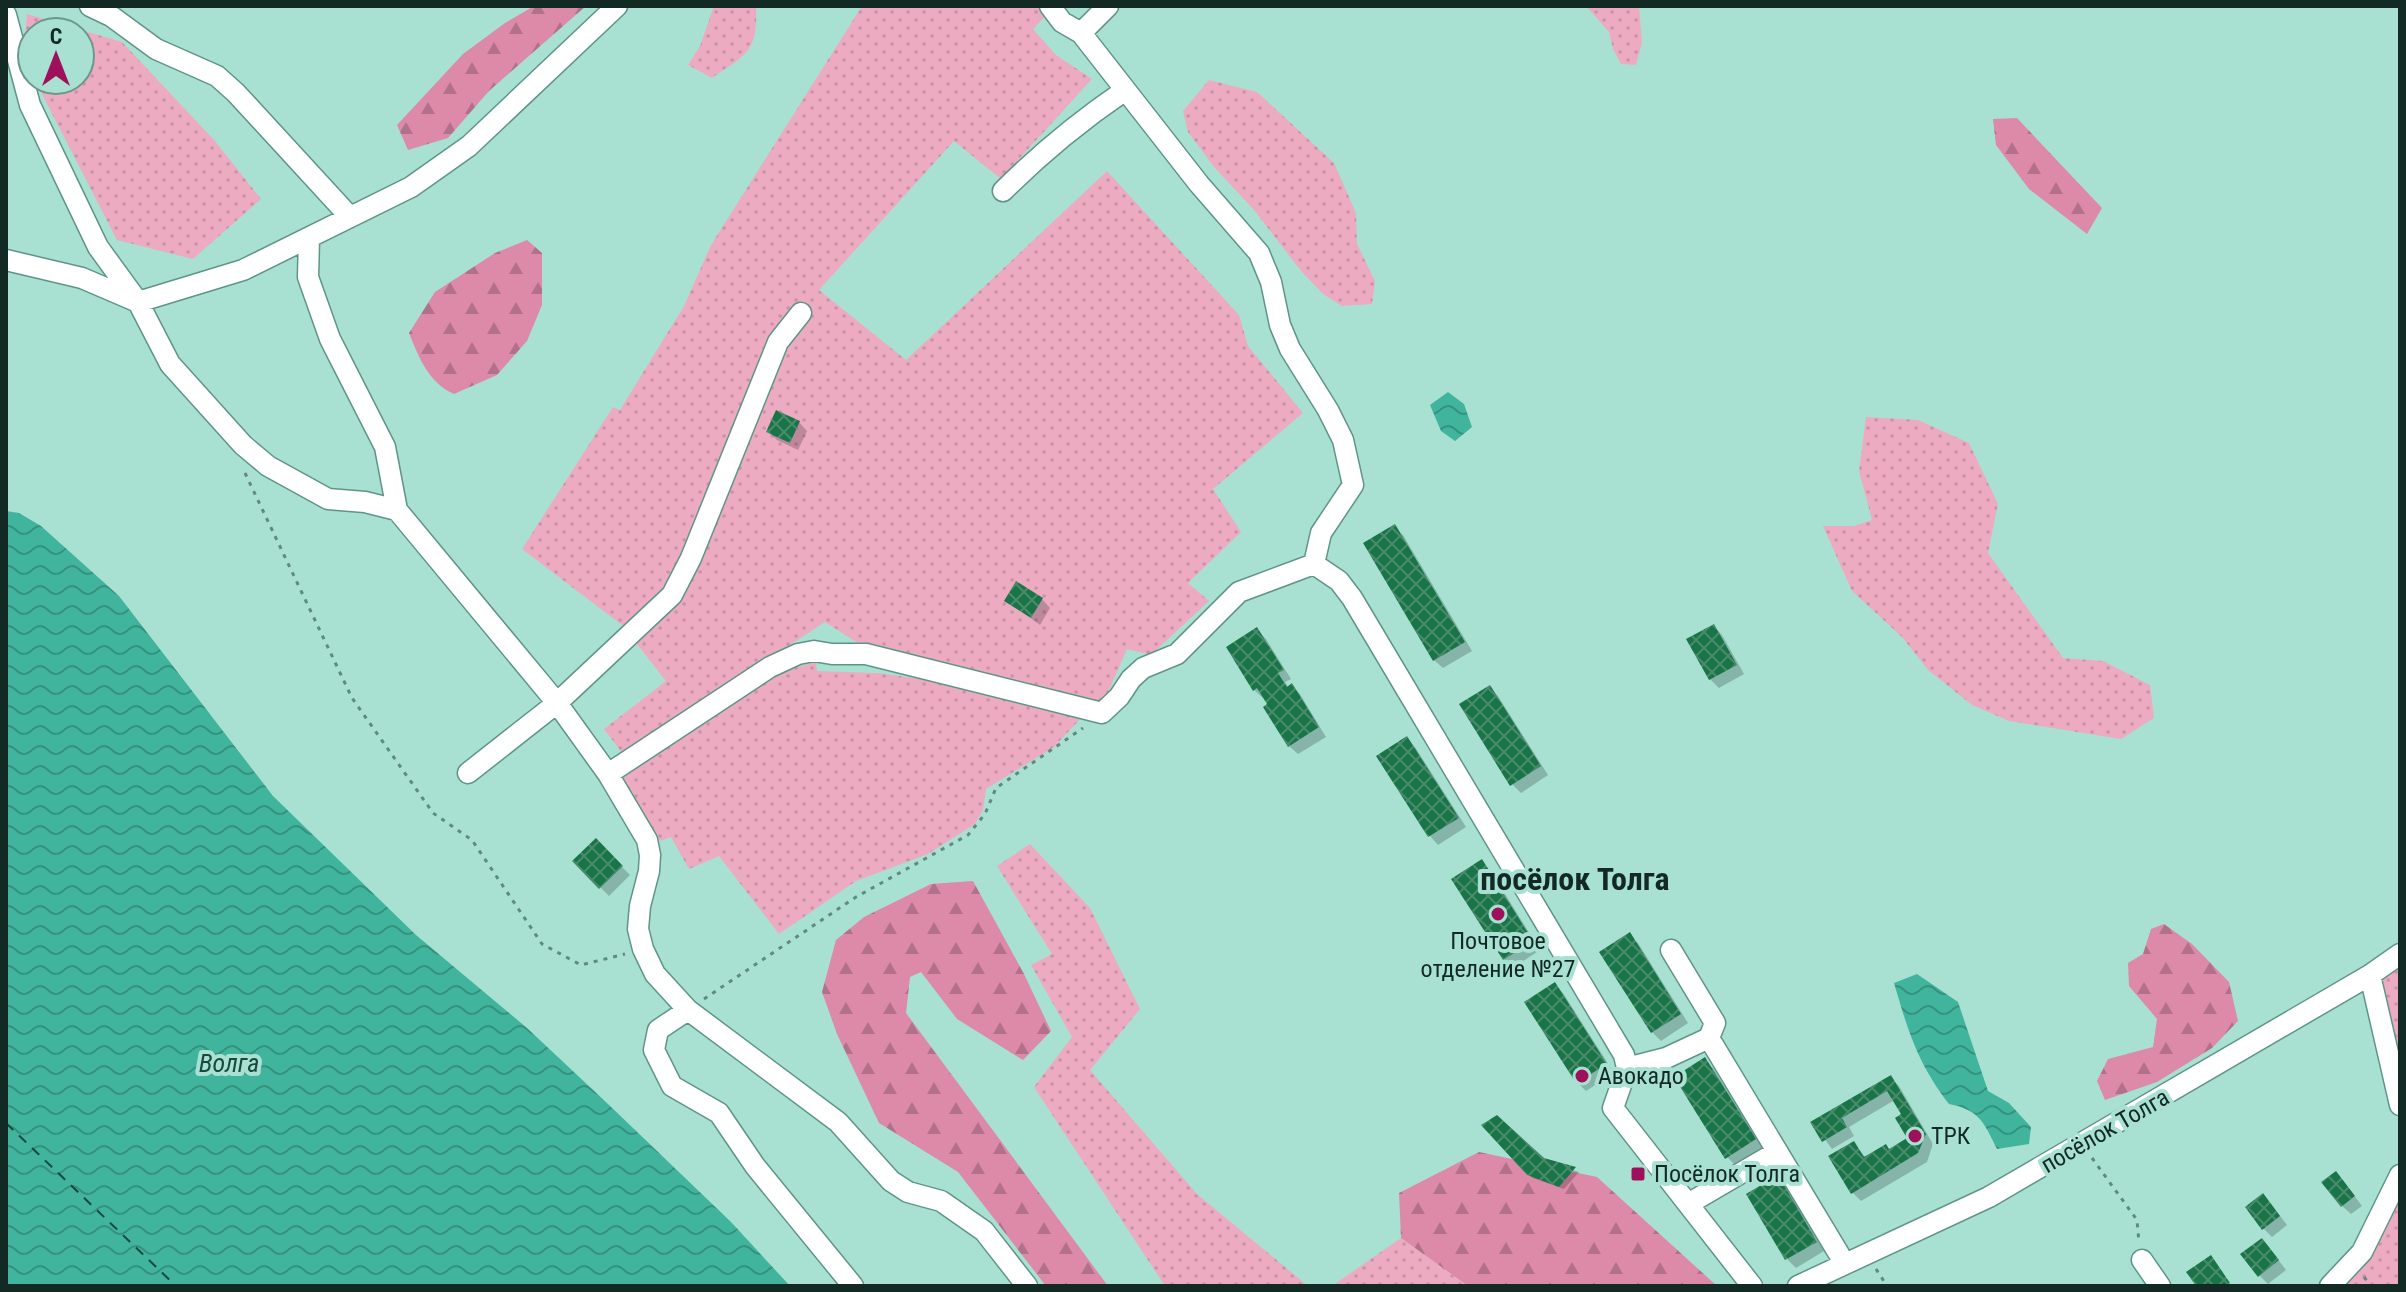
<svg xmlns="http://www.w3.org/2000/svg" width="2406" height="1292" font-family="'Roboto Condensed',sans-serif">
	<defs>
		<pattern id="grass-dots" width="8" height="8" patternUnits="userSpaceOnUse" patternTransform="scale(2)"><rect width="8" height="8" fill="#edabc2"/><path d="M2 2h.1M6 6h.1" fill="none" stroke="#ca93a7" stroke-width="1.8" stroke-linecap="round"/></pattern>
		<pattern id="forest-firs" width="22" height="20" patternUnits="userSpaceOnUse" patternTransform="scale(2)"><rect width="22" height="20" fill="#dd89a8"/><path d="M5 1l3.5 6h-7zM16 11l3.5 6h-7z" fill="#b27089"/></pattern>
		<pattern id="water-waves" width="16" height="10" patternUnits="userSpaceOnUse" patternTransform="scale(2)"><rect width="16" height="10" fill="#40b49c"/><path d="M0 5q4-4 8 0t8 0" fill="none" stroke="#34927f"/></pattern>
		<pattern id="building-cross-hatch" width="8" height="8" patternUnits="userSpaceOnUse" patternTransform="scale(2)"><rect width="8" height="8" fill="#197548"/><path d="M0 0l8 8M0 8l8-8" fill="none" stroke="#498b6b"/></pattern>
	</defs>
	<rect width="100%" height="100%" fill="#a8e1d2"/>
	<path fill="url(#grass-dots)" d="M714 6H756C758 52 747 54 712 78L688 65 700 46Z
		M862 6H1055L1033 29 1056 55 1092 79 1001 179 954 141 819 290 906 360 1107 171 1239 315 1248 346 1303 413 1213 489 1241 532 1188 583 1209 601 1151 655 1127 649 1106 697 1096 703 861 645 825 622 623 754 604 729 666 681 622 625 522 549 613 407 620 410 684 306 711 245Z
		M1586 6H1639L1642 43 1636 65 1621 64 1613 49 1609 32Z
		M27 14 122 42 215 141 261 199 193 259 117 240 43 96 38 80H80V32H32V60L25 37Z
		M1209 80 1257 92 1334 163 1356 213 1357 244 1375 281 1372 304 1342 306 1323 294 1301 271 1254 210 1214 167 1188 132 1183 111Z
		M1866 417 1918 420 1969 443 1998 504 1988 553 2063 658 2103 661 2150 685 2154 718 2121 739 2009 721 1972 705 1928 670 1902 637 1852 591 1823 526H1854L1872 520 1859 471Z
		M816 662 817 671 878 673 948 683 1083 716 1054 747 986 789 983 810 975 824 928 854 856 881 779 934 719 856 689 869 671 837 660 841 621 778 777 673Z
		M1030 844 1090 908 1140 1009 1090 1070 1197 1194 1308 1286H1165L1034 1087 1072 1037 1031 965 1052 954 997 866Z
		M2400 966V1082L2378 981Z
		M2400 1192V1286H2333Z
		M1401 1238 1468 1286H1332Z"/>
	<path fill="url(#forest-firs)" d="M534 6H586L489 91 448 138 408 150 397 125 463 54 505 23Z
		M2017 118 2102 208 2087 234 2029 189 1996 145 1993 119Z
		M527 240 542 253V305L527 341 497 375 454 394C429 383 419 358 409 333L435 292 495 253Z
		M973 881 1024 974 1051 1031 1023 1060 957 1019 921 972 910 977 906 1013 1108 1286H1046L958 1172 879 1123 837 1034 822 992 836 940 864 917 931 884Z
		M2164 924 2192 944 2229 982 2238 1021 2212 1048 2157 1082 2105 1100 2097 1081 2108 1059 2153 1047 2157 1019 2129 986 2128 963 2143 954 2151 929Z
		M1479 1152 1597 1177 1717 1286H1468L1401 1238 1399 1193Z"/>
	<path fill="url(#water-waves)" d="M1448 392 1464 404 1472 427 1455 441 1441 431 1430 405Z
		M6 511 19 513 41 526 119 596 273 796 416 935 527 1028 608 1104 731 1222 790 1286H6Z
		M1917 974 1958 1002 1988 1091 2009 1103 2031 1127 2029 1144 1997 1149C1984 1123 1980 1110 1949 1104 1918 1064 1908 1031 1894 983Z"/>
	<path fill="#0003" d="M799 422 807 431 798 450 777 440 768 431Z
		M1394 527 1403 535 1472 651 1443 668 1434 660Z
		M1042 599 1050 608 1040 625 1007 601Z
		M1714 626 1722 635 1744 674 1719 688 1710 679Z
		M1257 630 1266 639 1291 679 1285 682 1289 688 1292 686 1300 694 1326 737 1298 754 1289 746 1265 697 1263 698 1254 690Z
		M1489 687 1498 696 1548 775 1521 793 1512 784Z
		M1407 739 1415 747 1466 827 1438 845 1430 836 1379 756Z
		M596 841 630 875 609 896 575 862Z
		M1481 862 1490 870 1540 950 1513 968 1504 959Z
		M1629 935 1638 943 1688 1023 1661 1041 1652 1032Z
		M1555 985 1563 993 1614 1073 1586 1091 1577 1082Z
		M1704 1060 1713 1068 1763 1148 1736 1166 1727 1157Z
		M1891 1078 1899 1086 1933 1144 1927 1162 1861 1201 1852 1192 1854 1144 1866 1158 1890 1150 1910 1139 1903 1115 1893 1101 1849 1127 1854 1136 1832 1149 1813 1123Z
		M1484 1125 1543 1160 1579 1172 1564 1189 1533 1178Z
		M1778 1177 1786 1186 1824 1251 1796 1268 1787 1259 1749 1194Z
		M2344 1182 2362 1206 2351 1214 2342 1206Z
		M2271 1204 2287 1225 2272 1237 2263 1228Z
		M2270 1249 2286 1270 2268 1284 2259 1275Z"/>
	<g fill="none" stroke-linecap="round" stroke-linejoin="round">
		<path stroke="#17493e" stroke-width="2" stroke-dasharray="10 8" stroke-linecap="butt" d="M6 1123 176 1286"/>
	</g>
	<path fill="url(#building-cross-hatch)" d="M776 410 800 421 790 443 766 432Z
		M1395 524 1465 642 1433 661 1363 543Z
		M1016 581 1043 598 1031 618 1004 601Z
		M1714 624 1737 665 1709 680 1686 639Z
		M1257 627 1284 670 1278 673 1287 687 1292 683 1319 727 1288 747 1263 707 1267 704 1257 688 1253 691 1226 647Z
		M1490 685 1541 766 1510 786 1459 704Z
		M1407 736 1459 818 1428 837 1376 756Z
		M596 838 623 866 599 889 572 861Z
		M1482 859 1533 941 1503 960 1451 879Z
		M1630 932 1681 1014 1651 1033 1599 952Z
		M1555 982 1607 1064 1576 1083 1524 1002Z
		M1705 1057 1756 1139 1725 1159 1674 1077Z
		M1891 1075 1926 1134 1918 1153 1851 1194 1828 1156 1854 1141 1864 1157 1886 1144 1889 1149 1907 1138 1895 1118 1901 1114 1887 1091 1842 1118 1847 1127 1822 1142 1810 1122Z
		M1497 1115 1544 1158 1576 1167 1559 1187 1527 1175 1481 1125Z
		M2336 1171 2355 1196 2341 1207 2321 1182Z
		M1778 1175 1817 1242 1785 1260 1746 1194Z
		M2263 1193 2280 1216 2262 1230 2245 1207Z
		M2262 1238 2279 1260 2258 1277 2240 1254Z
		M2211 1255 2230 1283 2225 1286H2196L2186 1272Z"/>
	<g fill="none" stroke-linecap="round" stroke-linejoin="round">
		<defs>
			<path id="minor" d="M90 6 111 16 156 49 217 76 236 93 350 217
				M1050 6 1062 22 1081 33 1199 184 1259 253 1271 282 1280 325 1290 349 1328 410 1343 440 1353 485 1321 533 1314 564
				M6 15 30 105 98 247 138 302 170 364 243 445 268 466 328 499 365 502 397 510
				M1081 33 1108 6
				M1003 191C1041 153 1080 121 1124 91
				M309 239 308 277 330 339 385 447 397 510 557 703 608 774 647 840 650 855 649 871 640 906 638 929 643 949 655 974 688 1010 838 1122 891 1181 908 1192 941 1201 984 1231 1027 1286
				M6 260 82 278 138 302 243 270 411 187 469 146 617 6
				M1314 564 1339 581 1352 598 1624 1055 1627 1068 1613 1108 1752 1286
				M468 773 557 703 672 595 691 558 778 342 801 313
				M608 774 770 667 798 654 814 651 832 654H866L1102 713 1119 697 1131 679 1143 668 1177 654 1239 592 1314 564
				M2370 975 2400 1105
				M688 1010 658 1030 654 1050 672 1086 719 1113 755 1166 853 1286
				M1709 1038 1845 1264
				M1627 1068 1666 1058 1709 1038 1715 1023 1671 950
				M1688 1204 1777 1152
				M2142 1260 2160 1286
				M1798 1286 1989 1197 2370 975 2400 954
				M2330 1286 2362 1252 2400 1175"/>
		</defs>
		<use href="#minor" stroke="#5e9588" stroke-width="23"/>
		<path stroke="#60897f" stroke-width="3" stroke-dasharray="4 6" stroke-linecap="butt" d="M245 473 352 698 433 813 472 840 542 944 581 965 625 954
			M704 999 856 897 968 835 985 814 996 788 1083 728
			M2092 1158 2137 1220 2139 1243
			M1876 1269 1887 1286
			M2364 1277 2371 1286"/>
		<use href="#minor" stroke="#fff" stroke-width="20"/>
	</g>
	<g fill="#9e105b" stroke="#a8e1d2" stroke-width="3">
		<circle cx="1498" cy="914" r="8"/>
		<circle cx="1582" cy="1076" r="8"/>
		<circle cx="1915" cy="1136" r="8"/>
		<rect x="1630" y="1166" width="16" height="16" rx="4"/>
	</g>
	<g text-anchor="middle" stroke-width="8" stroke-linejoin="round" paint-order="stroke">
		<g font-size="24" fill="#122924" stroke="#a8e1d2" text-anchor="start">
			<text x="1498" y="949" text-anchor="middle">Почтовое<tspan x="1498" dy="28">отделение №27</tspan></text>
			<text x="1598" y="1084">Авокадо</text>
			<text x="1931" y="1144">ТРК</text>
			<text x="1654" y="1182">Посёлок Толга</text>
		</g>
		<g font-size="24" fill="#122924" stroke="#a8e1d2">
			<text transform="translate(2105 1131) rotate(-30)" y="8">посёлок Толга</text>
		</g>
		<g font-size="26" font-style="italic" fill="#17493e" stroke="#a8e1d2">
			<text x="229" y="1072">Волга</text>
		</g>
		<g font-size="32" font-weight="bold" fill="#122924" stroke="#a8e1d2">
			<text x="1575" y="890">посёлок Толга</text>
		</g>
	</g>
	<rect width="2406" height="1292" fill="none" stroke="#122924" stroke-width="16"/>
	<g transform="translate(56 56)"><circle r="38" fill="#a8e1d2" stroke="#6c978c" stroke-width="2"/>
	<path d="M0-6L14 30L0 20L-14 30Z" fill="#9e105b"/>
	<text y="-12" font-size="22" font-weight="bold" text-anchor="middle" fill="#122924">С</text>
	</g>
</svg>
